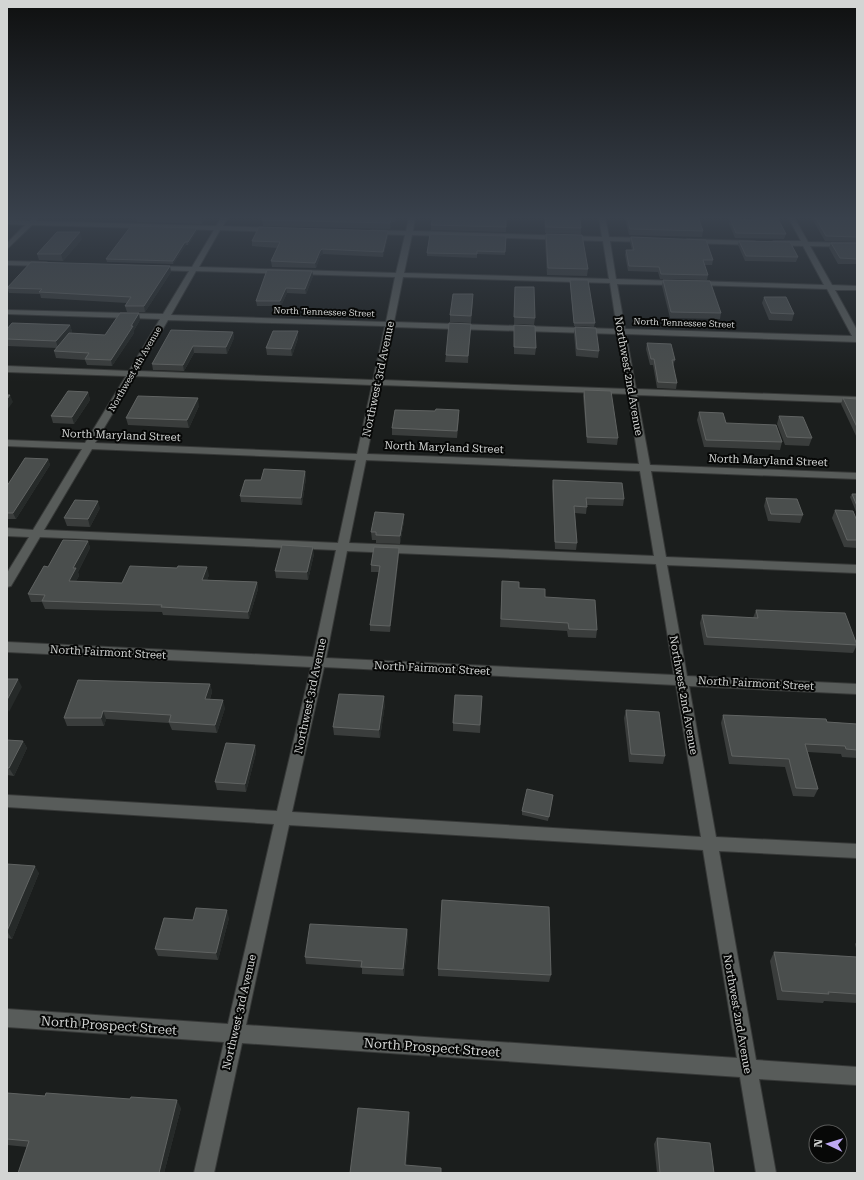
<svg xmlns="http://www.w3.org/2000/svg" width="864" height="1180" font-family="'Roboto Serif',serif">
	<rect width="100%" height="100%" fill="#1b1e1d"/>
	<g fill="none" stroke-linecap="round" stroke-linejoin="round">
		<defs>
			<path id="minor" d="M35 217 37 219 36 221 216 226 222 217H228L223 226 274 228 277 230 274 232 220 230 199 267 396 273 405 235 372 234 368 232 372 230 406 231 409 217H415L413 231 602 237 599 217H605L609 237 646 238 650 240 646 242 610 241 616 279 678 281 682 283 678 285 617 284 625 329 852 336 827 289 696 285 692 283 696 281 824 285 803 246 774 245 770 243 774 241H801L788 217H794L808 242 857 243V247L810 246 832 285 857 286V290H835L857 330V342L626 334 636 389 857 397V403L637 395 650 465 857 473V479L651 471 666 557 857 565V573L667 565 687 676 857 684V694L689 686 716 837 857 844V858L719 851 756 1060 857 1067V1085L759 1079 776 1173H756L740 1077 242 1043 214 1173H194L224 1042 7 1027V1009L228 1024 274 824 7 807V795L277 811 311 667 7 652V642L313 657 336 550 40 537 11 586 7 587V573L29 537 7 536V528L33 530 82 449 7 446V440L85 443 126 376 7 372V366L129 371 160 319 7 314V310L163 314 189 271 154 270 150 268 154 266 192 267 214 230 32 225 7 249V243L25 225 7 224V220L29 221ZM412 235 603 241 609 279 404 273ZM196 271 395 277 386 322 171 315ZM403 277 610 283 617 329 394 322ZM168 320 385 326 373 380 138 371ZM393 327 618 334 627 389 382 380ZM135 376 372 385 357 454 95 443ZM381 385 628 394 639 464 367 454ZM92 449 356 460 338 543 44 530ZM366 460 640 471 654 556 349 543ZM347 551 656 564 674 675 326 658ZM324 667 676 685 701 837 292 812ZM289 825 703 850 737 1058 246 1025Z
				M687 239 754 241 758 243 754 245 690 243 686 241Z
				M7 261 46 262 50 264 46 266 7 265Z"/>
		</defs>
		<use href="#minor" stroke="#373938" stroke-width="2"/>
		<use href="#minor" fill="#585c5a" fill-rule="evenodd"/>
	</g>
	<path fill="#3a3d3c" d="M7 217H16L14 219H7Z
		M136 217H206L202 224 137 222Z
		M264 217H396L395 222H392L390 229 263 226 262 220Z
		M506 217V232L431 230V225Z
		M544 217H580L581 228V234L545 233Z
		M626 217H698L703 231 702 237 629 235 625 219Z
		M755 217H777L786 234 784 239 735 238 729 224 730 219 754 220Z
		M811 217H855L857 218V242L825 241Z
		M197 228V231L188 245H186L173 264 107 262 106 259Z
		M546 234 588 269 587 276 547 275 545 240Z
		M388 236 383 257 323 254 320 256 316 268 272 267 271 261 277 248 252 246V241Z
		M506 236 505 255 477 254V258L427 256V253Z
		M631 237 713 260 712 265H704L708 275 707 280 660 279 658 272 628 271 625 255 626 250H632L630 242Z
		M82 239 63 261 39 260 37 254Z
		M739 241 798 257 796 262 745 261 738 245Z
		M831 243H857V264H838L829 248Z
		M312 271 313 276 306 294 287 293 281 306H257L256 301Z
		M171 272 145 312H127L125 306 127 303 41 298 40 294 9 293 7 288Z
		M570 280 595 323 594 327 574 326 570 283Z
		M663 280 721 313 720 319 670 318 662 286Z
		M515 287 535 318 534 325 514 324Z
		M764 297 794 314 792 321 769 320 762 303Z
		M473 301 471 323 450 322V315Z
		M140 320 134 330V333L112 366 87 365 85 360 56 358 54 351 57 348 7 346V329L70 325 72 332 71 333 105 335Z
		M514 325 536 348 535 355 514 354Z
		M575 327 599 351 598 358 576 356 574 334Z
		M171 330 233 332 234 338 227 354 194 353 184 371 153 370 152 364Z
		M470 331 468 363 445 362 446 355Z
		M298 338 292 356 267 355 266 348Z
		M647 343 675 360 673 366 677 383 676 389 657 388 653 365H650L646 349Z
		M584 390 618 438 617 445 587 443 583 396Z
		M88 392 90 400 74 424 53 423 51 416Z
		M843 398 857 399V438L841 404Z
		M199 406 189 428 128 425 126 418Z
		M699 412 726 423 782 442 780 450 704 447 697 420Z
		M779 416 812 438 809 446 785 445 777 424Z
		M459 418 457 438 392 435V428Z
		M48 459 50 465 16 519H7V486Z
		M305 471 306 478 302 505 241 502 240 496 261 480Z
		M553 480 624 499 623 506 587 505 586 514 575 513 577 543 576 550 555 549 552 487Z
		M852 494H857V514L850 497Z
		M766 498 803 515 800 523 768 521 764 506Z
		M100 508 90 527 67 526 64 518Z
		M835 510 857 521V548L844 547 832 518Z
		M404 514V521L400 544 376 543V540H372L371 532Z
		M88 541 90 548 78 572 79 576 76 581 122 583 209 575 207 580 257 582 258 589 249 619 163 615 162 612 45 609 42 602H31L28 594 48 567Z
		M314 554 308 580 276 578 275 571Z
		M399 555 390 632 370 631V625L379 572H371V565Z
		M502 581 519 588 597 630 596 638 568 637 567 631 500 627Z
		M756 610 857 645 853 653 704 645 700 623 702 615 753 618Z
		M210 684 212 692 210 699 225 708 217 733 172 730 169 723 106 719 104 726H67L64 718Z
		M482 696 480 733 453 731V723Z
		M385 704 380 738 334 735 333 727Z
		M626 710 665 756 663 764 629 762 624 718Z
		M723 715 857 724V758L842 757 841 754 808 752 818 789 814 797 793 796 785 767 729 764 721 723Z
		M7 740 23 741 27 748 14 776 7 775Z
		M255 745 256 753 246 792 217 790 215 782Z
		M553 795 548 821 522 815V811Z
		M7 864 39 873 12 939 7 938Z
		M229 918 218 960 158 956 155 949 193 920Z
		M407 929 408 937 404 976 362 974V968L306 964 305 957Z
		M857 941V952L855 944Z
		M774 952 857 957V1003L824 1001 823 1003 777 1000 770 961Z
		M438 969 551 975 549 982 438 976Z
		M7 1093 181 1108 164 1173H18L27 1147 7 1145Z
		M657 1138 714 1173H657L654 1144Z"/>
	<path fill="#262a29" d="M201 217H206L202 224 201 218Z
		M392 217V222L390 229V223Z
		M197 228V231L188 245V242Z
		M388 231V236L383 257V252Z
		M80 232 82 239 63 261 61 254Z
		M185 242 186 245 173 264V261Z
		M322 249 323 254 320 256 316 268 315 263 320 251Z
		M170 266 171 272 145 312 144 306Z
		M312 271 313 276 306 294 305 289Z
		M286 288 287 293 281 306 280 301Z
		M139 313 140 320 134 330V333L112 366 111 360Z
		M70 325 72 332 58 348 56 341Z
		M298 331V338L292 356 291 349Z
		M233 332 234 338 227 354 226 347Z
		M193 346 194 353 184 371 183 365Z
		M88 392 90 400 74 424 72 417Z
		M10 395 13 402 7 410V399Z
		M198 398 199 406 189 428 187 420Z
		M48 459 50 465 16 519 13 513Z
		M305 471 306 478 302 505 301 498Z
		M98 501 100 508 90 527 88 519Z
		M404 514V521L400 544V536Z
		M88 541 90 548 78 572 79 576 72 588 69 581 73 568Z
		M313 547 314 554 308 580 307 572Z
		M399 548V555L390 632V626Z
		M207 567 209 575 204 588 202 580Z
		M257 582 258 589 249 619 248 612Z
		M18 679 22 687 9 712 7 708V700Z
		M210 684 212 692 207 707 205 699Z
		M384 696 385 704 380 738 379 730Z
		M223 700 225 708 217 733 215 725Z
		M103 711 106 719 104 726 101 718Z
		M23 741 27 748 14 776 9 768Z
		M255 745 256 753 246 792 245 784Z
		M35 866 39 873 12 939 7 931Z
		M227 910 229 918 218 960 216 953Z
		M407 929 408 937 404 976 403 969Z
		M177 1100 181 1108 164 1173H159Z
		M409 1112 410 1121 406 1173 405 1165Z"/>
	<path fill="#4a4e4d" stroke="#606362" d="M174 217H201V218Z
		M264 217H392L390 223 262 220Z
		M433 217H506V227L431 225Z
		M545 217H580L581 228 546 227Z
		M627 217H698L703 231 630 229Z
		M756 217H777L786 234 736 233 730 219 757 220Z
		M815 217H855L857 218V237L826 236Z
		M131 226 197 228 188 242H185L173 261 106 259Z
		M259 227 388 231 383 252 322 249 320 251 315 263 271 261 280 242 252 241Z
		M57 232H80L61 254H37Z
		M430 234 506 236 505 252 477 251V254L427 253Z
		M546 234 582 235 588 269 548 268Z
		M631 237 706 240 713 260H703L708 275 661 274 659 267 629 266 626 250H634Z
		M739 241 790 242 798 257 746 256Z
		M831 243H857V259L840 258Z
		M31 262 170 266 144 306H125L131 297 39 292 42 289 7 288Z
		M267 270 312 271 305 289 286 288 280 301H256Z
		M570 280H588L595 323H574Z
		M663 280 710 281 721 313 671 312Z
		M515 287H534L535 318 514 317Z
		M453 294H473L471 316 450 315Z
		M764 297H786L794 314 771 313Z
		M120 313H139L131 326H133L111 360 85 359 89 353 54 351 69 333 105 335Z
		M12 323 70 325 56 341 7 339V329Z
		M449 323 471 324 468 356 446 355Z
		M514 325 535 326 536 348 514 347Z
		M575 327 596 328 599 351 577 349Z
		M171 330 233 332 226 347 193 346 183 365 152 364Z
		M273 331H298L291 349 266 348Z
		M647 343 671 344 675 360H672L677 383 658 382 654 359H651Z
		M584 390 611 391 618 438 587 437Z
		M68 391 88 392 72 417 51 416Z
		M7 395H10L7 399Z
		M138 396 198 398 187 420 126 418Z
		M843 398 857 399V427Z
		M436 409 459 410 457 431 392 428 395 410 435 411Z
		M699 412 723 413 726 423 776 425 782 442 706 440Z
		M779 416 803 417 812 438 787 437Z
		M25 458 48 459 13 513H7V486Z
		M264 469 305 471 301 498 240 496 245 480H261Z
		M553 480 622 483 624 499 586 498 587 507 574 506 577 543 555 542Z
		M852 494H857V506Z
		M766 498 797 499 803 515 771 514Z
		M75 500 98 501 88 519 64 518Z
		M835 510 853 511 857 521V540H847Z
		M375 512 404 514 400 536 376 535V532H371Z
		M63 540 88 541 73 568H76L69 581 122 583 130 566 177 568 178 566 207 567 202 580 257 582 248 612 161 607 162 605 42 601 45 595 28 594 44 566 48 567Z
		M282 545 313 547 307 572 275 571Z
		M374 547 399 548 390 626 370 625 380 566 371 565Z
		M502 581 519 582V588L545 589V597L595 600 597 630 569 629 568 623 501 619Z
		M756 610 845 613 857 645 707 637 702 615 758 618Z
		M7 679H18L7 700Z
		M78 680 210 684 205 699 223 700 215 725 169 722 171 715 103 711 101 718H64Z
		M339 694 384 696 379 730 333 727Z
		M455 695 482 696 480 725 453 723Z
		M626 710 659 712 665 756 631 754Z
		M723 715 826 719 827 722 857 724V750L846 749 845 746 805 744 818 789 796 788 789 759 732 756Z
		M7 740 23 741 9 768H7Z
		M226 743 255 745 245 784 215 782Z
		M527 789 553 795 549 817 522 811Z
		M7 864 35 866 7 931Z
		M442 900 549 907 551 975 438 969Z
		M196 908 227 910 216 953 155 949 164 918 193 920Z
		M310 924 407 929 403 969 361 967 362 961 305 957Z
		M774 952 857 957V994L828 992 829 994 782 991Z
		M7 1093 45 1096 46 1093 130 1099 131 1097 177 1100 159 1173H18L29 1141 7 1139Z
		M358 1108 409 1112 405 1165 441 1168V1173H350Z
		M657 1138 710 1143 714 1173H660Z"/>
	<linearGradient id="sky" x2="0" y2="1"><stop stop-color="#0f1010"/><stop offset="0.57" stop-color="#39414c"/><stop offset="1" stop-color="#39414c" stop-opacity="0"/></linearGradient>
	<rect width="864" height="382" fill="url(#sky)"/>
	<g text-anchor="middle" stroke-width="4" stroke-linejoin="round" paint-order="stroke">
		<g font-size="9" fill="#d3d5d4" stroke="#070807">
			<text transform="translate(324 312) rotate(2)" y="3">North Tennessee Street</text>
			<text transform="translate(684 323) rotate(2)" y="3">North Tennessee Street</text>
			<text transform="translate(135 369) rotate(-60)" y="3">Northwest 4th Avenue</text>
		</g>
		<g font-size="11" fill="#d3d5d4" stroke="#070807">
			<text transform="translate(629 376) rotate(80)" y="4">Northwest 2nd Avenue</text>
			<text transform="translate(378 379) rotate(-78)" y="4">Northwest 3rd Avenue</text>
			<text transform="translate(121 435) rotate(2)" y="4">North Maryland Street</text>
			<text transform="translate(444 447) rotate(2)" y="4">North Maryland Street</text>
			<text transform="translate(768 460) rotate(2)" y="4">North Maryland Street</text>
			<text transform="translate(108 652) rotate(3)" y="4">North Fairmont Street</text>
			<text transform="translate(432 668) rotate(3)" y="4">North Fairmont Street</text>
			<text transform="translate(756 683) rotate(3)" y="4">North Fairmont Street</text>
			<text transform="translate(684 695) rotate(80)" y="4">Northwest 2nd Avenue</text>
			<text transform="translate(310 696) rotate(-78)" y="4">Northwest 3rd Avenue</text>
			<text transform="translate(239 1012) rotate(-77)" y="4">Northwest 3rd Avenue</text>
			<text transform="translate(738 1014) rotate(80)" y="4">Northwest 2nd Avenue</text>
		</g>
		<g font-size="13" fill="#d3d5d4" stroke="#070807">
			<text transform="translate(109 1025) rotate(4)" y="5">North Prospect Street</text>
			<text transform="translate(432 1047) rotate(4)" y="5">North Prospect Street</text>
		</g>
	</g>
	<rect width="864" height="1180" fill="none" stroke="#d3d5d4" stroke-width="16"/>
	<g transform="translate(828 1144) rotate(274)"><circle r="19" fill="#070807" stroke="#595a59"/>
	<path d="M0-3L7 15L0 10L-7 15Z" fill="#bea9f5"/>
	<text y="-6" font-size="11" font-weight="bold" text-anchor="middle" fill="#d3d5d4">N</text>
	</g>
</svg>
